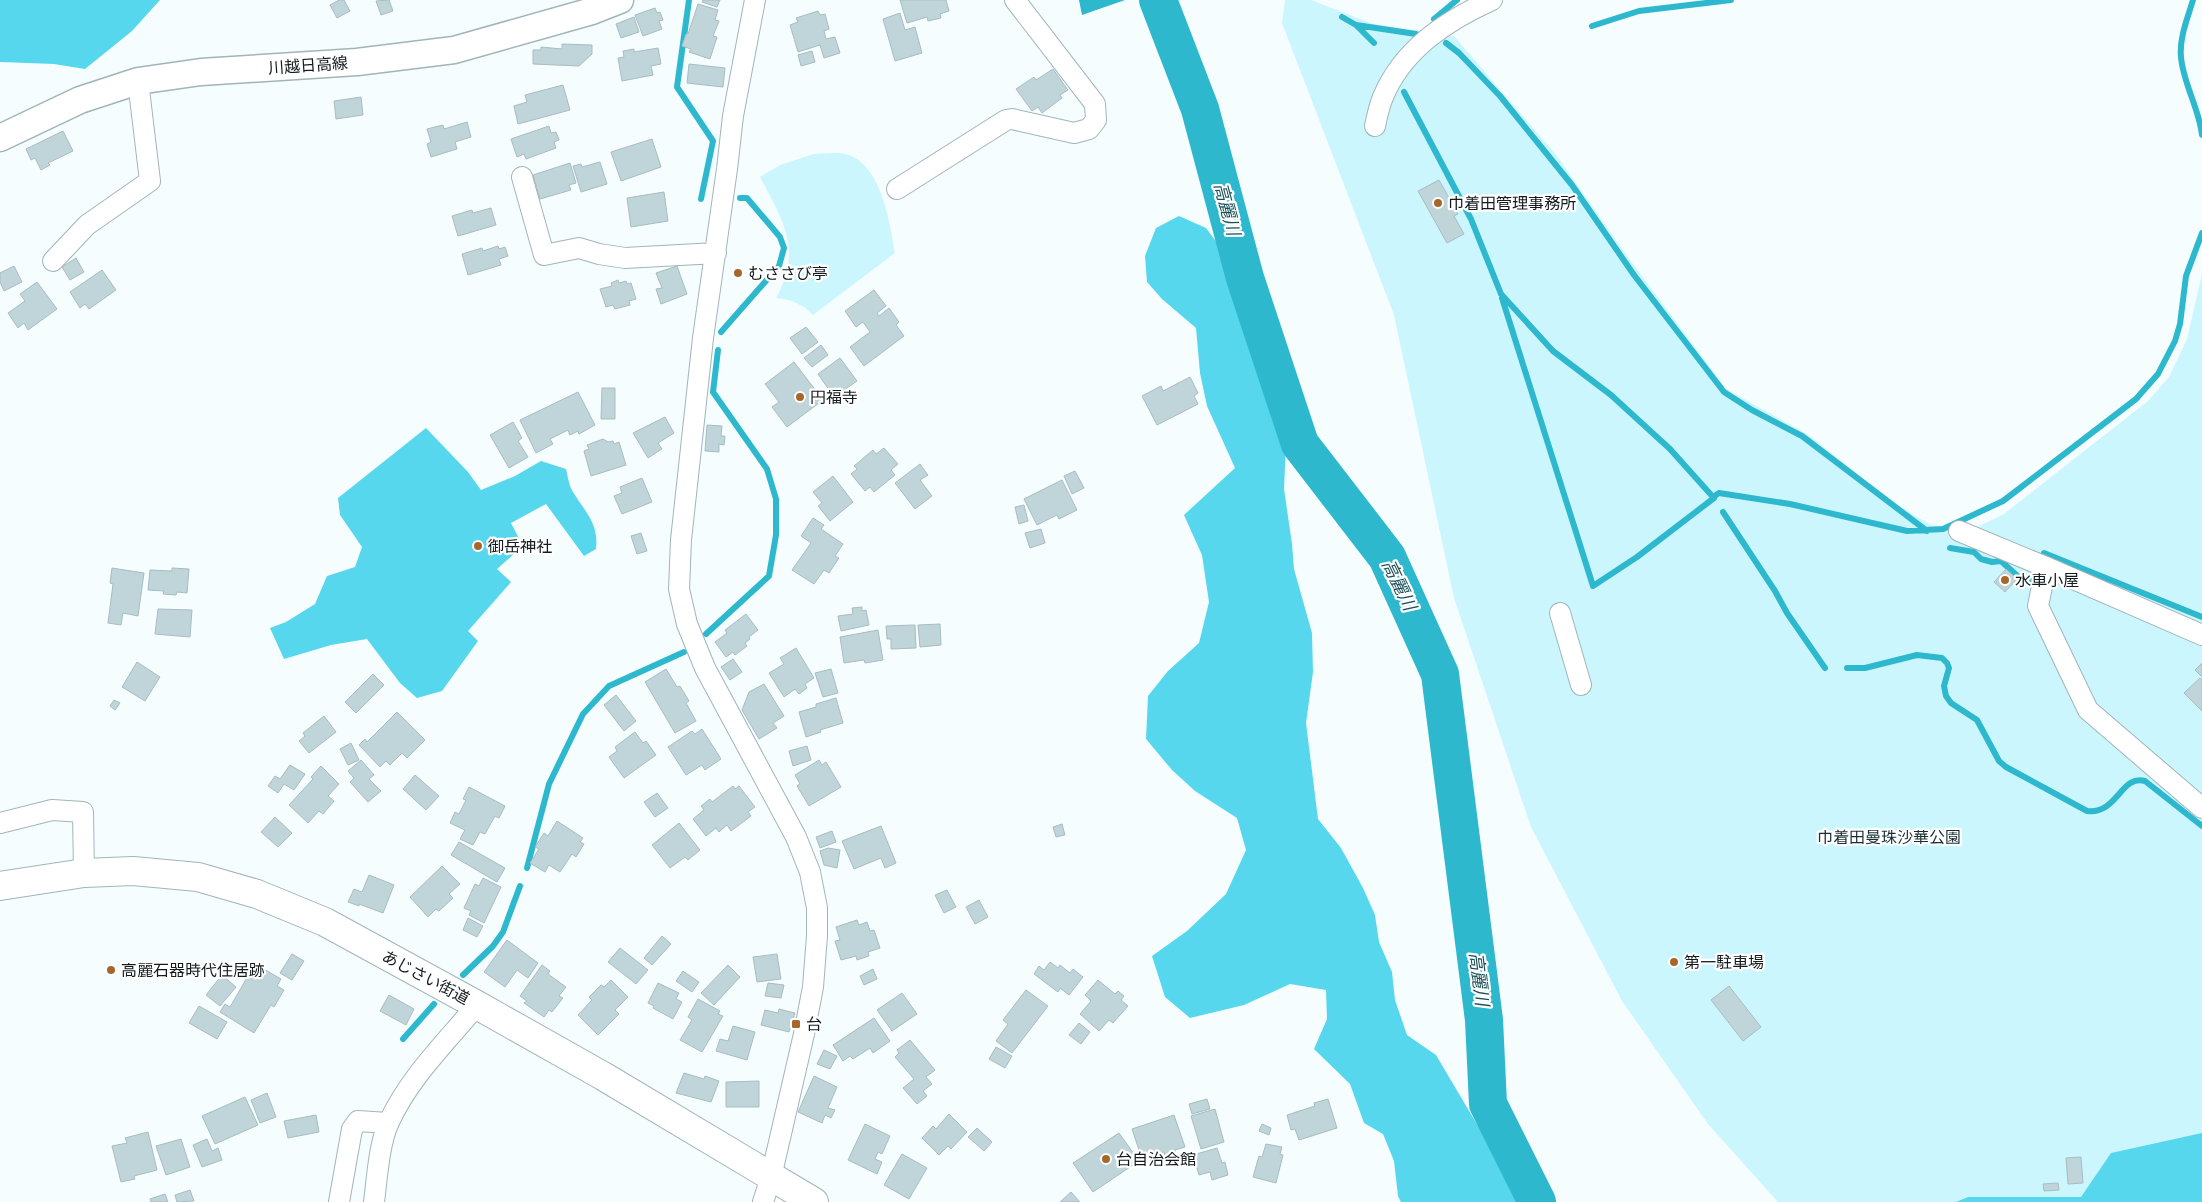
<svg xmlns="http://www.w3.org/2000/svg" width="2202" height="1202" font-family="Barlow,'Noto Sans JP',sans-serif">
	<rect width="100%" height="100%" fill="#f5fdff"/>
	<path fill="#cbf6fe" d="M1285 0H1311L1373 24 1454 36 1557 156 1627 256 1726 389 1807 434 1895 504 1933 526 1975 528 2004 514 2148 401 2169 377 2187 339 2202 274V1202H1778L1708 1124 1622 1001 1531 827 1454 598 1394 315 1282 23Z
		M814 154C823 154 836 152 845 154 881 162 890 223 895 253L813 315C801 303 792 300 776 298 803 250 783 221 760 177L780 165Z"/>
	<path fill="#56d7ed" d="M0 0H160L132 31 85 69 54 64 0 62Z
		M1179 216 1206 228 1232 263 1234 287 1265 391 1281 415 1286 444 1284 489 1292 544 1294 569 1312 633 1313 672 1306 723 1318 819 1341 848 1363 888 1375 915 1379 942 1392 972 1395 1000 1407 1035 1436 1055 1488 1143 1518 1202H1401L1398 1196 1394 1161 1383 1134 1364 1123 1350 1084 1314 1049 1327 1019 1326 990 1290 984 1244 1005 1190 1018 1165 997 1152 956 1187 931 1226 894 1246 850 1237 818 1195 791 1172 770 1146 739 1148 696 1168 671 1199 643 1209 602 1202 555 1184 515 1235 468 1207 406 1200 373 1196 328 1162 299 1147 282 1145 256 1156 228Z
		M426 428 468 472 481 490 515 476 541 461 566 469C568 477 569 486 573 492 585 512 599 523 596 549L584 556 546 504 511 523 523 546 497 569 511 582 468 631 478 641 442 691 417 698 400 683 367 639 331 645 284 659 270 628 286 622 315 604 327 576 355 567 362 547 340 515 338 498Z
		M2202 1133V1202H1956L1968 1197H2081L2111 1153Z"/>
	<path fill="#2db8ce" d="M1079 0H1125L1082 15Z"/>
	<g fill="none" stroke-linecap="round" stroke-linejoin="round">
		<path stroke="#2db8ce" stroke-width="6" d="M689 0 677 87 713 141 701 199
			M2193 0C2188 17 2179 38 2181 57 2183 83 2199 108 2202 135
			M1342 17 1356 25 1374 43
			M1434 19 1457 0
			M1356 25 1416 34
			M1592 26 1639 11 1731 0
			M1446 43 1459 53 1500 96 1572 185 1634 275 1724 392 1752 410 1802 436 1927 531
			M1404 92 1471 219 1501 294 1553 351 1611 395 1670 449 1713 497 1719 493 1790 504 1907 531 1943 529 2003 501 2136 399 2158 374 2175 341 2180 324 2186 276 2202 233
			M1502 298 1593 586 1637 557 1714 498
			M721 332 779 266 784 248 780 237 747 198H740
			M1723 512 1775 591 1787 613 1825 668
			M1950 548 1974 552 1981 559 1992 562 2001 561 2023 581 2029 580 2033 577
			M2044 553 2202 617
			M706 634 769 576 776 535V499L767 469 713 392 718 350
			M1847 668H1865L1917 655 1942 658 1947 663 1949 668 1944 686 1946 696 1951 703 1977 720 1999 761 2006 767 2087 811C2117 815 2121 774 2145 781L2202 826
			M527 868 549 784 583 714 609 686 684 652
			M463 975 493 946 503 932 520 886
			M403 1039 434 1004"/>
		<path stroke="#2db8ce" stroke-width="38" d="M1158 0 1200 109 1245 278 1300 444 1387 557 1440 674 1484 1020 1488 1104 1537 1202"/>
	</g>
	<path fill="#c0d5d9" stroke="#a8bdc1" d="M339 0H344L350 11 337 18 330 5Z
		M389 0 393 11 381 15 376 1Z
		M703 0H720L717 7 702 2Z
		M900 0H946L949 11 940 14 941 18 928 21 927 17 907 23Z
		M698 4 718 10 715 20 719 21 713 36 717 37 710 59 689 52 691 49 682 46 686 34H688Z
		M655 8 657 13 660 12 663 20 659 21 662 29 643 36 635 15Z
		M818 11 820 15 825 14 829 29 824 31 826 39 835 37 840 53 824 58 820 45 798 52 790 25 798 22 796 18Z
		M900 13 905 30 915 27 922 53 895 61 883 19Z
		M634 17 639 32 621 38 616 24Z
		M562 44 592 45V54L579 66 533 64V50H541V47L562 49Z
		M658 48 661 64 651 66 653 75 622 81 618 58 624 57 623 51 634 49V52Z
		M812 51 815 62 801 66 798 55Z
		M689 64 725 68 723 87 687 83Z
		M1053 69 1068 90 1060 95 1062 98 1042 113 1038 107 1032 111 1016 89 1034 77 1036 80Z
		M563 85 570 110 518 124 514 106 527 102 525 95Z
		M361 97 363 115 336 119 334 101Z
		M467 122 471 137 455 142 457 149 431 157 427 144 431 142 427 129 443 125 444 129Z
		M549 126 551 133 556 132 559 140 554 142 556 148 526 159 524 154 517 157 511 139Z
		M63 131 73 151 48 163 50 165 41 170 35 158 31 160 26 149Z
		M652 139 661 167 621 181 611 152Z
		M600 162 607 184 581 192 573 166 581 164 582 167Z
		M570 163 576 183 569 185 571 190 540 199 533 175Z
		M1439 180 1458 214 1454 216 1464 234 1447 243 1418 191Z
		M664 192 668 221 631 227 627 198Z
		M491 208 496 225 458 236 452 216 472 210 473 213Z
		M498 246 499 249 505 247 508 256 499 259 501 265 468 275 462 254 482 248 483 251Z
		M76 258 84 272 70 280 62 267Z
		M14 266 22 282 4 291 0 282V273Z
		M677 266 687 294 661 304 656 289 662 288 656 273Z
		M102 270 116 290 89 309 85 304 80 308 70 292Z
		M618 280 619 283 626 281 627 284 631 283 636 299 629 301 630 305 615 309 613 305 606 307 600 289 612 286 611 283Z
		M37 282 57 309 28 330 24 323 18 328 8 313 25 301 20 294Z
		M874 290 886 306 877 313 879 316 889 308 899 322 896 325 904 336 864 366 850 347 870 332 863 322 856 327 845 311Z
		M806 327 818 342 802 354 790 338Z
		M821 345 828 355 812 367 804 358Z
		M840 358 857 381 834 397 818 374Z
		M794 362 823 400 787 427 772 407 779 402 765 384Z
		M1190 377 1198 393 1194 396 1198 404 1157 425 1142 396 1161 386 1163 391Z
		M602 388H615V419H601Z
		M578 392 595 425 579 434 578 431 570 435 568 430 550 439 553 444 536 453 520 420Z
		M665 417 674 433 658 443 662 449 648 458 633 433Z
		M513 422 522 438 518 441 528 457 509 468 490 435Z
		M707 425 722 426 721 436H725L724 445 719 444V452L705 451Z
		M603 439 608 442 613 441 614 444 619 442 626 465 591 476 584 451 589 449 587 445Z
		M884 448 898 464 891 470 895 475 874 492 870 487 865 491 851 474 857 469 854 466 873 450 876 454Z
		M920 464 928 475 920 480 932 496 915 509 895 483Z
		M1075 471 1084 488 1072 494 1064 476Z
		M833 476 853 502 830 521 818 506 822 503 813 492Z
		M642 478 652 502 622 514 614 496 622 493 620 487Z
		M1062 480 1077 510 1059 519 1057 515 1037 525 1024 499Z
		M1024 505 1028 521 1019 524 1015 507Z
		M813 518 824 525 821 529 843 544 835 556 839 558 829 573 824 570 814 584 792 570 811 543 801 536Z
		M1041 529 1045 543 1030 548 1025 533Z
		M641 533 647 551 637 554 631 536Z
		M112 568 144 573 138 616 123 613 121 625 108 623 113 584 110 583Z
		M172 568 189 569 187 593 177 592 176 595 163 594 164 591 148 590 150 570 172 571Z
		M2006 569 2017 579 2005 592 1994 582Z
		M862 607V611L866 610 869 625 841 631 838 616 853 614 852 608Z
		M158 609 192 610 190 637 155 634Z
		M746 614 758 630 749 637 750 639 745 643 747 646 735 655 733 652 726 657 715 642 727 633 725 630Z
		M940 624 941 645 920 647 918 625Z
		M915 625 916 648 891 649V639H887L886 626Z
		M878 630 883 660 865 663 864 660 844 663 840 637Z
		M796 648 814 678 805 684 807 688 799 694 795 689 784 697 769 673 784 664 780 658Z
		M733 659 742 672 730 680 721 667Z
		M137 662 160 677 145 701 122 687Z
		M2202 663V677L2195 670Z
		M666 669 677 687 680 686 689 701 686 703 696 721 675 733 645 682Z
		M831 669 838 693 823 697 815 673Z
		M373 674 384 685 356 713 345 702Z
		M2200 678 2202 680V711L2184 693Z
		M764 684 784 716 773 723 777 728 759 739 742 710 749 692Z
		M616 695 636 721 624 731 604 705Z
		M836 698 843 723 820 730 821 732 806 737 799 712 816 707V704Z
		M114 700 120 703 115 710 110 706Z
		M397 712 425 740 407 758 402 753 390 765 386 761 380 767 359 745 365 739 367 742Z
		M324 716 336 732 309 753 299 741 305 736 303 733Z
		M702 729 721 759 705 770 702 765 686 775 668 747 692 731 695 734Z
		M635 732 643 743 646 741 656 755 624 778 609 757 617 751 615 747Z
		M351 743 359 760 348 765 340 749Z
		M807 746 811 760 793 766 789 751Z
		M361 760 374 775 369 779 381 791 368 802 350 782 354 778 348 771Z
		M819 760 822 765 826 762 841 787 809 806 797 786 800 784 795 775Z
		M290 765 305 774 294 790 284 784 278 793 268 786 275 776 280 779Z
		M321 766 339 784 328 796 334 801 323 814 319 811 308 823 289 805 313 779 311 777Z
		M415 775 439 796 426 810 403 789Z
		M733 786 735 789 739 786 755 807 748 812 751 816 731 831 727 825 719 832 716 828 706 836 693 819 704 810 701 806 710 799 712 802Z
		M469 787 505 806 499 818 495 816 485 834 480 832 473 845 460 839 465 830 450 823 455 812 459 814 466 800 463 799Z
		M657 793 668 808 655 817 644 802Z
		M275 817 292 833 278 847 261 832Z
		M557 821 583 838 580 842 584 844 576 857 572 854 560 872 549 865 545 872 530 863 539 849 535 847 544 833 548 836Z
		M679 823 700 850 688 860 685 857 670 868 652 845Z
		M1062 824 1065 835 1056 837 1053 827Z
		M881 826 896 863 885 868 881 858 854 869 842 841Z
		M832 831 836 842 820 848 816 837Z
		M459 842 505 868 497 882 451 855Z
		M828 848 840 850 837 868 824 865 820 851Z
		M442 866 460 884 449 894 453 898 439 911 436 909 428 917 410 897Z
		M369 875 394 885 383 913 359 904V906L348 902 354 889 362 892Z
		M483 878 501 887 484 923 469 915 471 911 464 908 475 884 479 886Z
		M947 890 956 907 944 913 935 895Z
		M979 900 988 917 975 924 966 907Z
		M468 918 483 926 477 937 463 930Z
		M857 920 859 925 867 922 870 931 874 930 880 948 868 952 869 956 857 960 856 956 841 960 835 941 840 940 836 927Z
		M662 936 671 944 652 965 644 958Z
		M507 940 538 963 528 978 517 970 505 987 484 972Z
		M620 948 648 970 636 984 608 962Z
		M292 954 304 961 292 980 280 973Z
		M777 954 781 979 757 982 753 957Z
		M1050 962 1058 968 1060 965 1070 973 1073 969 1083 977 1069 995 1060 988 1058 992 1034 974 1039 966 1044 970Z
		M255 964 281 979 277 986 284 990 274 1007 271 1005 254 1033 220 1012 225 1004 230 1007Z
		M542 965 550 971 548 974 566 987 559 996 563 998 552 1012 549 1010 544 1017 524 1003 527 1001 520 996Z
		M728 965 740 977 714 1005 701 993Z
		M873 969 877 979 864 985 860 976Z
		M683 971 699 982 692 992 676 981Z
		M222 975 236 987 220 1006 206 995Z
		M611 980 628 997 615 1010 619 1014 598 1035 578 1015 592 1000 589 997 601 985 604 987Z
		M1098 980 1115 994 1118 991 1124 996 1121 1000 1128 1006 1113 1023 1109 1020 1099 1031 1080 1014 1091 1001 1085 995Z
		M658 983 679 993 676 999 682 1002 673 1019 653 1008 654 1006 648 1003Z
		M768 983 784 985 781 998 765 996Z
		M1729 986 1761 1027 1743 1041 1711 1000Z
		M1026 990 1048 1006 1012 1053 996 1041 1008 1024 1003 1020Z
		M902 993 917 1014 892 1031 877 1010Z
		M389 995 414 1009 406 1025 380 1011Z
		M698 999 720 1011 718 1014 723 1016 702 1052 680 1040 692 1020 688 1017Z
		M199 1006 227 1022 217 1039 189 1023Z
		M779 1009 795 1013 789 1032 761 1025 765 1010 778 1013Z
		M874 1018 890 1041 873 1053 870 1048 853 1059 850 1056 843 1061 833 1045Z
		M1079 1023 1090 1032 1081 1044 1069 1035Z
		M733 1026 755 1032 747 1060 716 1051 720 1039 728 1041Z
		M910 1040 935 1070 926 1077 932 1084 923 1091 927 1096 917 1104 903 1088 914 1079 895 1057 899 1053 897 1050Z
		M996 1047 1012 1056 1005 1068 989 1059Z
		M824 1050 837 1056 830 1069 817 1064Z
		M684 1073 704 1079 705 1076 719 1081 711 1102 676 1093Z
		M814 1076 837 1087 828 1108 835 1110 831 1118 825 1115 822 1123 798 1112Z
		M759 1081V1107H726V1082Z
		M267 1093 276 1117 260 1123 251 1100Z
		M245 1097 258 1125 215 1144 202 1116Z
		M1207 1099 1210 1109 1192 1114 1189 1104Z
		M1328 1099 1337 1128 1299 1140 1295 1129 1291 1130 1287 1115 1315 1106 1314 1103Z
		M1215 1109 1224 1142 1201 1149 1191 1116Z
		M949 1114 967 1132 951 1149 948 1146 939 1155 922 1138 933 1126 936 1129Z
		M316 1115 319 1132 288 1138 284 1121Z
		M1174 1115 1185 1147 1175 1150V1153L1165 1156 1164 1152 1142 1159 1132 1129Z
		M865 1124 890 1136 882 1154 878 1152 875 1159 882 1162 877 1174 848 1160Z
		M1262 1124 1271 1128 1269 1135 1259 1131Z
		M977 1128 992 1142 984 1151 968 1137Z
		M148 1132 157 1170 134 1176 135 1179 121 1182 112 1146 127 1143 125 1138Z
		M1119 1133 1139 1161 1093 1192 1073 1163Z
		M181 1139 190 1167 166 1175 156 1146Z
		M207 1139 212 1151 218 1148 222 1160 202 1167 193 1145Z
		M1266 1144 1282 1147 1280 1154 1283 1155 1276 1183 1253 1177 1259 1156 1262 1157Z
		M1217 1148 1222 1163 1225 1162 1228 1175 1212 1180 1210 1172 1199 1175 1193 1155Z
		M902 1154 927 1168 909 1199 884 1185Z
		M2081 1157 2083 1183 2068 1184 2066 1158Z
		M2058 1183 2059 1190 2044 1191 2043 1184Z
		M190 1190 194 1201 177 1202 175 1195Z
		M1071 1192 1080 1202H1060Z
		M165 1194 168 1202H151L150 1199Z"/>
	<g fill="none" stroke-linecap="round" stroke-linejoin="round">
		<defs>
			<path id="minor" d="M755 0 733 116 727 169 703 338 681 540 679 589 687 624 705 668 796 837 810 872 817 908V936L813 987 804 1034 771 1177 763 1202
				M1375 126C1377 117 1379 106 1383 97 1403 49 1446 21 1492 0
				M522 177 544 255 579 248 599 254 625 258 716 253
				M897 189 1006 120 1012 119 1074 133 1089 129 1096 120 1095 104 1015 0
				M53 261 87 225 150 181 138 81
				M1959 531 2046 567 2202 635
				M2046 567 2038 606 2088 710 2202 808
				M1560 613 1581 685
				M0 823 52 810 83 812 84 873
				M339 1202 352 1129 358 1121 388 1123
				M374 1202C377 1179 379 1143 389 1122 409 1078 446 1042 477 1005"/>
			<path id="major" d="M0 138 80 100 138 81 201 72 357 62 454 50 592 11 620 0"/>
			<path id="highway" d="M0 886 84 873 133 871 198 877 257 894 325 922 477 1005 603 1076 814 1202"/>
		</defs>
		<use href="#minor" stroke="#a1b5b9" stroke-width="22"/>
		<use href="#major" stroke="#a1b5b9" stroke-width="29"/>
		<use href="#highway" stroke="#a1b5b9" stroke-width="30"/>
		<use href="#minor" stroke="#fff" stroke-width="20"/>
		<use href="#major" stroke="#fff" stroke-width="26"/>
		<use href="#highway" stroke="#fff" stroke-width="28"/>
	</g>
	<g fill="#a6672d" stroke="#fff" stroke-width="2">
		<circle cx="1438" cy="203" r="5"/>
		<circle cx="738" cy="273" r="5"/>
		<circle cx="800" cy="397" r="5"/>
		<circle cx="478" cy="546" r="5"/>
		<circle cx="2005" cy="580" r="5"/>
		<circle cx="1674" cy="962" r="5"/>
		<circle cx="111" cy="970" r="5"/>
		<rect x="791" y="1019" width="10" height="10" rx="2.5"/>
		<circle cx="1106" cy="1159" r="5"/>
	</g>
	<g text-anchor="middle" stroke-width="4.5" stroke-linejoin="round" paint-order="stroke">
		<g font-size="16" fill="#131b1d" stroke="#fff">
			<text transform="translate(308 65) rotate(-4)" y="6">川越日高線</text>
			<text transform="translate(426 977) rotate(28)" y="6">あじさい街道</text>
		</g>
		<g font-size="16" fill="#131b1d" stroke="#fff" text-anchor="start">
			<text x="1448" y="209">巾着田管理事務所</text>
			<text x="748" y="279">むささび亭</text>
			<text x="810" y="403">円福寺</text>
			<text x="488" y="552">御岳神社</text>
			<text x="2015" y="586">水車小屋</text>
			<text x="1684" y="968">第一駐車場</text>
			<text x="121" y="976">高麗石器時代住居跡</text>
			<text x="806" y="1030">台</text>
			<text x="1116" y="1165">台自治会館</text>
		</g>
		<g font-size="16" fill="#192f33" stroke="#fff">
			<text x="1889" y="843">巾着田曼珠沙華公園</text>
		</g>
		<g font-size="18" font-style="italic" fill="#1a515a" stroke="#fff">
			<text transform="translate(1227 209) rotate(75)" y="6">高麗川</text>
			<text transform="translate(1399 585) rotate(64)" y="6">高麗川</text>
			<text transform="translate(1479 979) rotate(83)" y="6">高麗川</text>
		</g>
	</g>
</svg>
